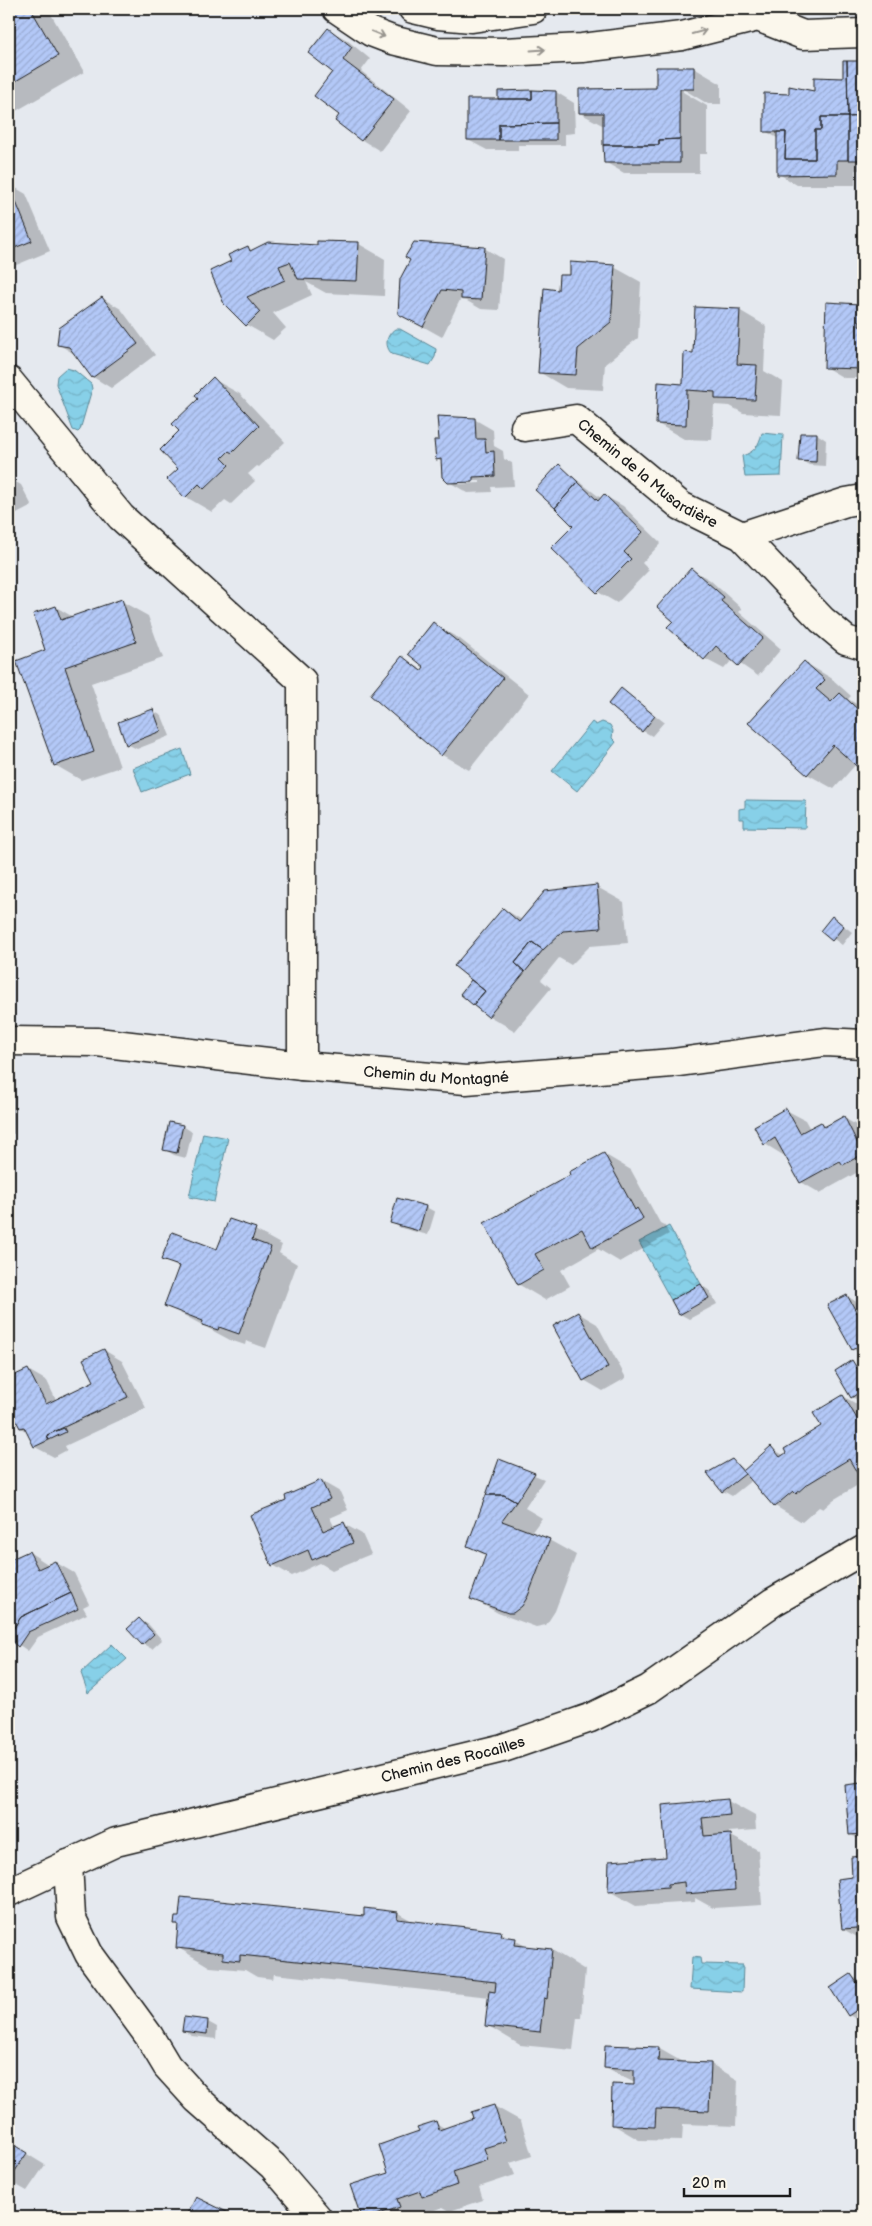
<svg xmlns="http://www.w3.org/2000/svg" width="872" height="2226" font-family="'Balsamiq Sans',sans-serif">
	<defs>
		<pattern id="water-waves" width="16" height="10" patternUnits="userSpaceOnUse" patternTransform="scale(1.25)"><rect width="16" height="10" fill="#87d0e8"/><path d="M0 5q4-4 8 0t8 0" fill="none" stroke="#74b2c6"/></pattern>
		<pattern id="building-hatch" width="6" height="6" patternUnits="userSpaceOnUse" patternTransform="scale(1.25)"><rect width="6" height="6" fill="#b3c8f7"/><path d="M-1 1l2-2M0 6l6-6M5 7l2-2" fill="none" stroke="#99abd3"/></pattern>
	</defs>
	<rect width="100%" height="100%" fill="#e5e9ef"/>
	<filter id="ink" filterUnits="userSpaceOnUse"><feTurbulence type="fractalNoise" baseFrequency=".02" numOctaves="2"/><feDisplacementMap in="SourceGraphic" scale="10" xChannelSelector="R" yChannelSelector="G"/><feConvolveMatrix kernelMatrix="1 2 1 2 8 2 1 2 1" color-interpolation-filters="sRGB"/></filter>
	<g filter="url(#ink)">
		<path fill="url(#water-waves)" stroke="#5c8896" d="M395 329H400L436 349 435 357 430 365 392 354C384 346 386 335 395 329Z
			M66 368 74 370 91 384 92 389 80 430 78 432 73 430 56 384 57 376Z
			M762 433 783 435 781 476 745 477 742 456C755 452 759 445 762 433Z
			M592 722 596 725 602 722 610 725 613 731 612 738 616 742 577 791 552 771Z
			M182 749 190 774 142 792 133 768Z
			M745 800 806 801 805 828 744 827V819H739V809L745 808Z
			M203 1133 228 1138 214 1202 189 1197Z
			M669 1226 701 1284 671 1300 639 1242Z
			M112 1644 127 1659 88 1693 81 1673Z
			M692 1957 700 1958 701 1964 743 1965 742 1992 690 1989Z"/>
		<path fill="#0003" fill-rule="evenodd" d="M9 9H48L84 72 9 115V43L14 40 9 31Z
			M328 29 347 40 370 59 361 71 411 111 380 151 362 140 341 115Z
			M844 62H863V170H855V185H797L779 174V139L765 131 815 92 845 79Z
			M694 68 721 84V104H708L683 89V92L707 106V154H699V173H624L605 162 604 126 580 113 657 89V69Z
			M556 92 574 103 575 133 565 134V145H518V150H487L468 140 500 100Z
			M9 184 26 194 50 251 9 268Z
			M359 244 385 259 384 296 326 293 306 282 312 295 273 313 286 328 273 340 247 325 233 262 248 248 253 251Z
			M484 248 503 259 499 310 481 309 467 301 460 300 442 337 399 313Z
			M614 267 641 282 638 338 605 364 603 390 566 388 539 372 559 291 571 276Z
			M102 298 121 309 155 355 111 388 93 377 76 355 58 344Z
			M859 305 863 307V378H844L825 367Z
			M739 310 766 326 764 371 783 382 781 415 743 413 730 406 714 405 712 440 684 439 658 424 684 385 694 354Z
			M213 379 240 394 285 442 259 467 257 466 248 474 255 481 231 504 225 500 212 512 186 497 180 469 200 399Z
			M474 419 493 430 494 446 503 451 504 459 512 463 514 486 491 487 492 492 468 493 449 482 442 462 437 459 440 441ZM480 480V483L460 484V481Z
			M817 434 826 440 825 466 809 465 800 460Z
			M559 466 602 499 605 496 623 506 661 543 642 563 649 570 617 603 598 592 575 526Z
			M9 478 21 485 32 506 9 518Z
			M691 569 710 580 742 609 739 612 781 649 758 676 733 659 724 669 705 659 674 621Z
			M121 601 148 616 163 658 91 683 120 767 81 780 55 765 47 651 56 607 73 617Z
			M433 624 460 639 529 694 469 770 442 755 402 658 423 670 426 667Z
			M804 662 831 678 851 696 848 699 863 708V770L856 764 834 789 807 774Z
			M622 689 664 722 652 736 643 731Z
			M153 711 162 716 170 736 137 749 127 744Z
			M597 887 624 902 628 943 590 946 571 965 559 958 541 980 551 988 515 1031 489 1016 462 994 473 980 504 909 522 920ZM477 984 490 995 476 986Z
			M832 917 852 932 842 945 822 930Z
			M9 1091 16 1095 14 1134 9 1133Z
			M786 1110 805 1120 810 1129 821 1123 827 1127 844 1118 863 1129V1175L858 1172 820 1193 801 1182 785 1154 783 1155 765 1144Z
			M170 1124 183 1126 192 1132 186 1158 174 1155 164 1149Z
			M604 1154 631 1170 660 1223 664 1225 669 1234 620 1262 598 1249 561 1270 570 1286 545 1300 518 1284 572 1175Z
			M398 1199 426 1207 435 1212 428 1235 401 1228 392 1223Z
			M255 1230 282 1245 279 1253 297 1264 266 1348 246 1341 245 1345 230 1340 165 1305 179 1268 163 1259 218 1251Z
			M701 1285 710 1291 717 1304 689 1319 680 1314Z
			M847 1296 863 1306V1355L853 1349Z
			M578 1313 597 1324 626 1378 603 1391 584 1380Z
			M104 1350 122 1361 146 1408 65 1446 67 1450 54 1457 35 1447 28 1432 20 1428 9 1404V1379L28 1370 47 1381 56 1400 95 1381Z
			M852 1362 863 1370V1401L861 1402 852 1397Z
			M843 1396 863 1408V1482L833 1500 823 1509 819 1507 802 1522 775 1506 752 1480 732 1496 723 1491 732 1461 746 1471 771 1448 785 1456 823 1426Z
			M500 1461 544 1479 525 1508 542 1518 531 1533 549 1540 576 1555 555 1611 546 1625 536 1627 498 1613 471 1598 487 1556 468 1546Z
			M321 1481 340 1492 348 1510 330 1518 335 1528 344 1524 362 1534 371 1554 332 1570 320 1563 292 1576 273 1565 288 1500Z
			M29 1552 49 1565 55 1562 74 1573 89 1604 83 1607 87 1614 38 1637 28 1651 9 1638V1598L13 1596 9 1587V1562Z
			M140 1620 149 1625 162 1640 152 1649 143 1644Z
			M863 1725V1842L850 1834 862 1785 859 1753Z
			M728 1801 755 1816 756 1830 729 1832V1835L758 1850 762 1905 713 1908 695 1898V1902L636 1906 609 1891 667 1858 663 1806Z
			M863 1857V1951L860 1949 859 1938 843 1929 854 1879 852 1858Z
			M398 1913 414 1922 500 1932 529 1948 552 1950 585 1970 581 2017H577L573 2050 520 2045 487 2025 490 1997 274 1974 273 1979 257 1977 245 1970 210 1967 177 1947 179 1925 176 1923 365 1917Z
			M851 1976 861 1981 863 1980V2023L849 2015Z
			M208 2022 217 2027 216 2039 192 2036 183 2031Z
			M658 2048 684 2063 711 2064 738 2080 736 2126 683 2124 682 2141 639 2140 612 2124 635 2083 605 2068Z
			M494 2106 521 2121 532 2156 510 2163 515 2175 479 2187 483 2200 450 2211 443 2207 423 2214 425 2217H362L351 2186 390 2174 421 2132 436 2123 446 2129 475 2119Z
			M9 2143 45 2165 27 2191 9 2181Z
			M197 2199 229 2215 234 2217H188Z"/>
		<path fill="url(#building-hatch)" stroke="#1c1c1c" d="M9 9H31L58 56 9 85V41L12 39 9 34Z
			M328 28 352 47 343 60 394 99 361 141 335 121 339 115 314 96 332 72 308 53Z
			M843 61H847L848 117H821V130H815V159H785L786 132H764V93L789 94V86L814 91V77L843 78Z
			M847 61H863V116L848 117Z
			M656 67H694V89H680V139L659 140V145H603V113H579V89L656 88Z
			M532 90V99H498V91Z
			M532 90 556 91V123L499 124V140H467V99H532Z
			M863 116V160H848V117Z
			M821 117H848V160H837V174L777 175V132H786L785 159H815V130H821Z
			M556 123V140H499V124Z
			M680 139V163H604L603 145H659V140Z
			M9 185 32 241 9 250Z
			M317 241 359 242 357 281 298 279 290 262 279 266 285 280 247 297 260 312 246 326 224 304 210 271 231 261 228 255 248 246 250 251 268 242 317 245Z
			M414 242 485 247 481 300 461 299V292L442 290 423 327 398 314 400 279 410 260 405 257Z
			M570 262 615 265 611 322 578 349 576 375 538 373 544 288 558 290 559 275H570Z
			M102 297 138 344 92 378 69 347 57 345 59 328Z
			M826 302 860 304 859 326 863 327V369L824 368Z
			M695 307 740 309 737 364 757 365 755 400 715 399V392L687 390 686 425 656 424 658 382 683 384 684 352 693 353Z
			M213 377 259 426 232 453 229 451 222 458 229 465 204 489 199 484 185 498 167 479 178 469 160 450 179 431 172 424 198 399 195 395Z
			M437 416 475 418 476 439H485L486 452 494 451 495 476 473 477V482L448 483 442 477 441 459 436 460 434 440H439Z
			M800 433H817L816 462 798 461Z
			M559 464 578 482 555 508 535 490Z
			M578 482 598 501 604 494 643 532 624 552 631 559 597 593 551 548 573 526 555 508Z
			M691 568 724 597 721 601 763 638 738 666 716 646 704 660 667 627 673 621 657 607Z
			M122 599 136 642 65 667 94 752 54 766 16 661 45 650 33 614 56 606 61 620Z
			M433 622 503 678 441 756 370 695 402 656 421 671 424 667 408 654Z
			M804 661 825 680 816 689 831 702 840 693 863 714V772L833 745 807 775 748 723Z
			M621 688 655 716 642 732 608 704Z
			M153 709 161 731 126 745 118 722Z
			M597 885 601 928 563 931 543 950 532 942 515 963 525 972 488 1017 473 1005 485 991 454 966 503 908 519 922 545 891Z
			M832 916 844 926 832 941 820 931Z
			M532 942 543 950 525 972 515 963Z
			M471 980 485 991 473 1005 460 994Z
			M786 1108 800 1133 821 1122 824 1127 844 1116 863 1154 843 1165 840 1161 800 1183 775 1138 764 1145 754 1126Z
			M169 1122 183 1125 177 1153 163 1150Z
			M604 1153 635 1210 637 1208 643 1218 641 1221 592 1248 582 1229 535 1254 544 1270 518 1285 484 1223 570 1175 569 1172Z
			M397 1198 426 1206 419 1231 390 1223Z
			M229 1219 256 1228 252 1240 271 1247 239 1334 219 1327 218 1330 202 1325 203 1321 164 1306 179 1266 161 1260 172 1232 217 1249Z
			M701 1284 709 1298 679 1315 671 1300Z
			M847 1295 857 1313 863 1309V1343L852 1350 827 1305Z
			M578 1312 608 1367 583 1381 553 1326Z
			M104 1349 128 1397 47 1435 49 1440 34 1447 24 1427 20 1428 9 1407V1378L28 1369 46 1404 94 1381 83 1359Z
			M852 1360 863 1378V1390L851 1398 835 1371Z
			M843 1395 863 1429V1474L859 1476 849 1459 806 1485 796 1494 793 1491 774 1507 743 1471 771 1446 780 1457 786 1453 784 1449 821 1426 813 1413Z
			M64 1428 66 1432 49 1440 47 1435Z
			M499 1459 535 1473 516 1502 504 1495H486Z
			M732 1459 745 1474 722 1492 707 1473Z
			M321 1480 330 1499 312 1507 323 1531 344 1522 353 1543 312 1560 308 1550 272 1566 250 1515 286 1500 285 1496Z
			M486 1495H504L516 1502 502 1521 550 1539 528 1596 522 1606 513 1613H508L470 1599 486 1554 467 1546Z
			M29 1551 38 1569 55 1561 71 1593 21 1617 9 1635V1596L11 1595 9 1590V1560Z
			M71 1593 78 1609 28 1632 18 1647 9 1639V1635L21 1617Z
			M139 1618 154 1634 142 1645 127 1629Z
			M863 1720V1834L849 1835 845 1785 861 1783 858 1753Z
			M728 1799 730 1815 702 1818 704 1836 731 1834 735 1890 685 1894 684 1882 668 1884V1887L608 1892 609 1861 666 1857 662 1805Z
			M863 1856V1950H859L857 1928 842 1929 837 1879 852 1877 851 1857Z
			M181 1897 364 1916V1908L398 1912 397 1919 501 1931 500 1936 516 1938 515 1945 552 1949 547 1999 544 1998 540 2032 485 2026 489 1991 495 1992 496 1982 240 1955V1961L223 1959V1953L176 1948 178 1924H174L175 1917H179Z
			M851 1974 857 1983 863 1979V2006L848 2016 830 1988Z
			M184 2017 208 2020 207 2034 182 2031Z
			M605 2045 659 2047 658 2061 711 2063 709 2111 656 2109 655 2127 611 2125 612 2084 634 2085V2070L604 2068Z
			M494 2105 506 2141 484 2148 488 2160 453 2172 457 2185 422 2197 420 2191 397 2199 400 2207 370 2217H361L350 2185 388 2173 379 2145 419 2131 417 2127 436 2121 439 2130 473 2118 471 2112Z
			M9 2142 27 2153 9 2180Z
			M196 2197 229 2213 228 2217H186Z"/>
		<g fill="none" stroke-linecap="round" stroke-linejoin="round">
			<defs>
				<g id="street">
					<path d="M337 9 371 32 392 40 437 51 504 52 582 48 682 36 758 17 803 35 863 33"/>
					<path d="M413 9 438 15 472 18 533 9"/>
					<path d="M9 381 121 517 302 681V1066"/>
					<path id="s1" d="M525 427 576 419 681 506 742 536 822 620 846 640 863 645"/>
					<path d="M742 536 846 502 863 499"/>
					<path id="s2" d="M9 1041 97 1042 302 1066 466 1080 672 1063 825 1042 863 1044"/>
					<path d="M68 1864 71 1917 89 1954 149 2036 167 2066 197 2099 273 2166 317 2217"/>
					<path id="s3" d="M9 1892 116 1842 503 1748 590 1718 649 1689 773 1602 863 1550"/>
				</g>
			</defs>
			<use href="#street" stroke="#1c1c1c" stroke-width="31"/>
			<use href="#street" stroke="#fbf7ec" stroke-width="28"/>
		</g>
		<defs><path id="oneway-shaft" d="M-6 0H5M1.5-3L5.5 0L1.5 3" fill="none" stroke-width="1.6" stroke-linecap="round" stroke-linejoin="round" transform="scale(1.25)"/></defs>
		<g stroke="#97948e">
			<use href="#oneway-shaft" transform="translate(699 32) rotate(-15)"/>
			<use href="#oneway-shaft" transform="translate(378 34) rotate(22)"/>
			<use href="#oneway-shaft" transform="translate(538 50) rotate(-4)"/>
		</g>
	</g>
	<g text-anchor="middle" stroke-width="4" stroke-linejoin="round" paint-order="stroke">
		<g font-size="15" fill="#1c1c1c" stroke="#fbf7ec">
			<text dy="5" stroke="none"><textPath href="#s1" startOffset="142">Chemin de la Musardière</textPath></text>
			<text dy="5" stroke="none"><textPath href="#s2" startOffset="429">Chemin du Montagné</textPath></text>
			<text dy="5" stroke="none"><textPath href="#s3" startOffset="465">Chemin des Rocailles</textPath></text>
		</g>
	</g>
	<rect width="872" height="2226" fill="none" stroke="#fbf7ec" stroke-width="30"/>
	<rect x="15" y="15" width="842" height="2196" fill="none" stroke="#1c1c1c" stroke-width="2" filter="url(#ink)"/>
	<path d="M684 2188v8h106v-8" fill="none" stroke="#1c1c1c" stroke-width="2.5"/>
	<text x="692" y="2188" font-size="15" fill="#1c1c1c" stroke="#fbf7ec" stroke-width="4" paint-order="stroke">20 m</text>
</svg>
